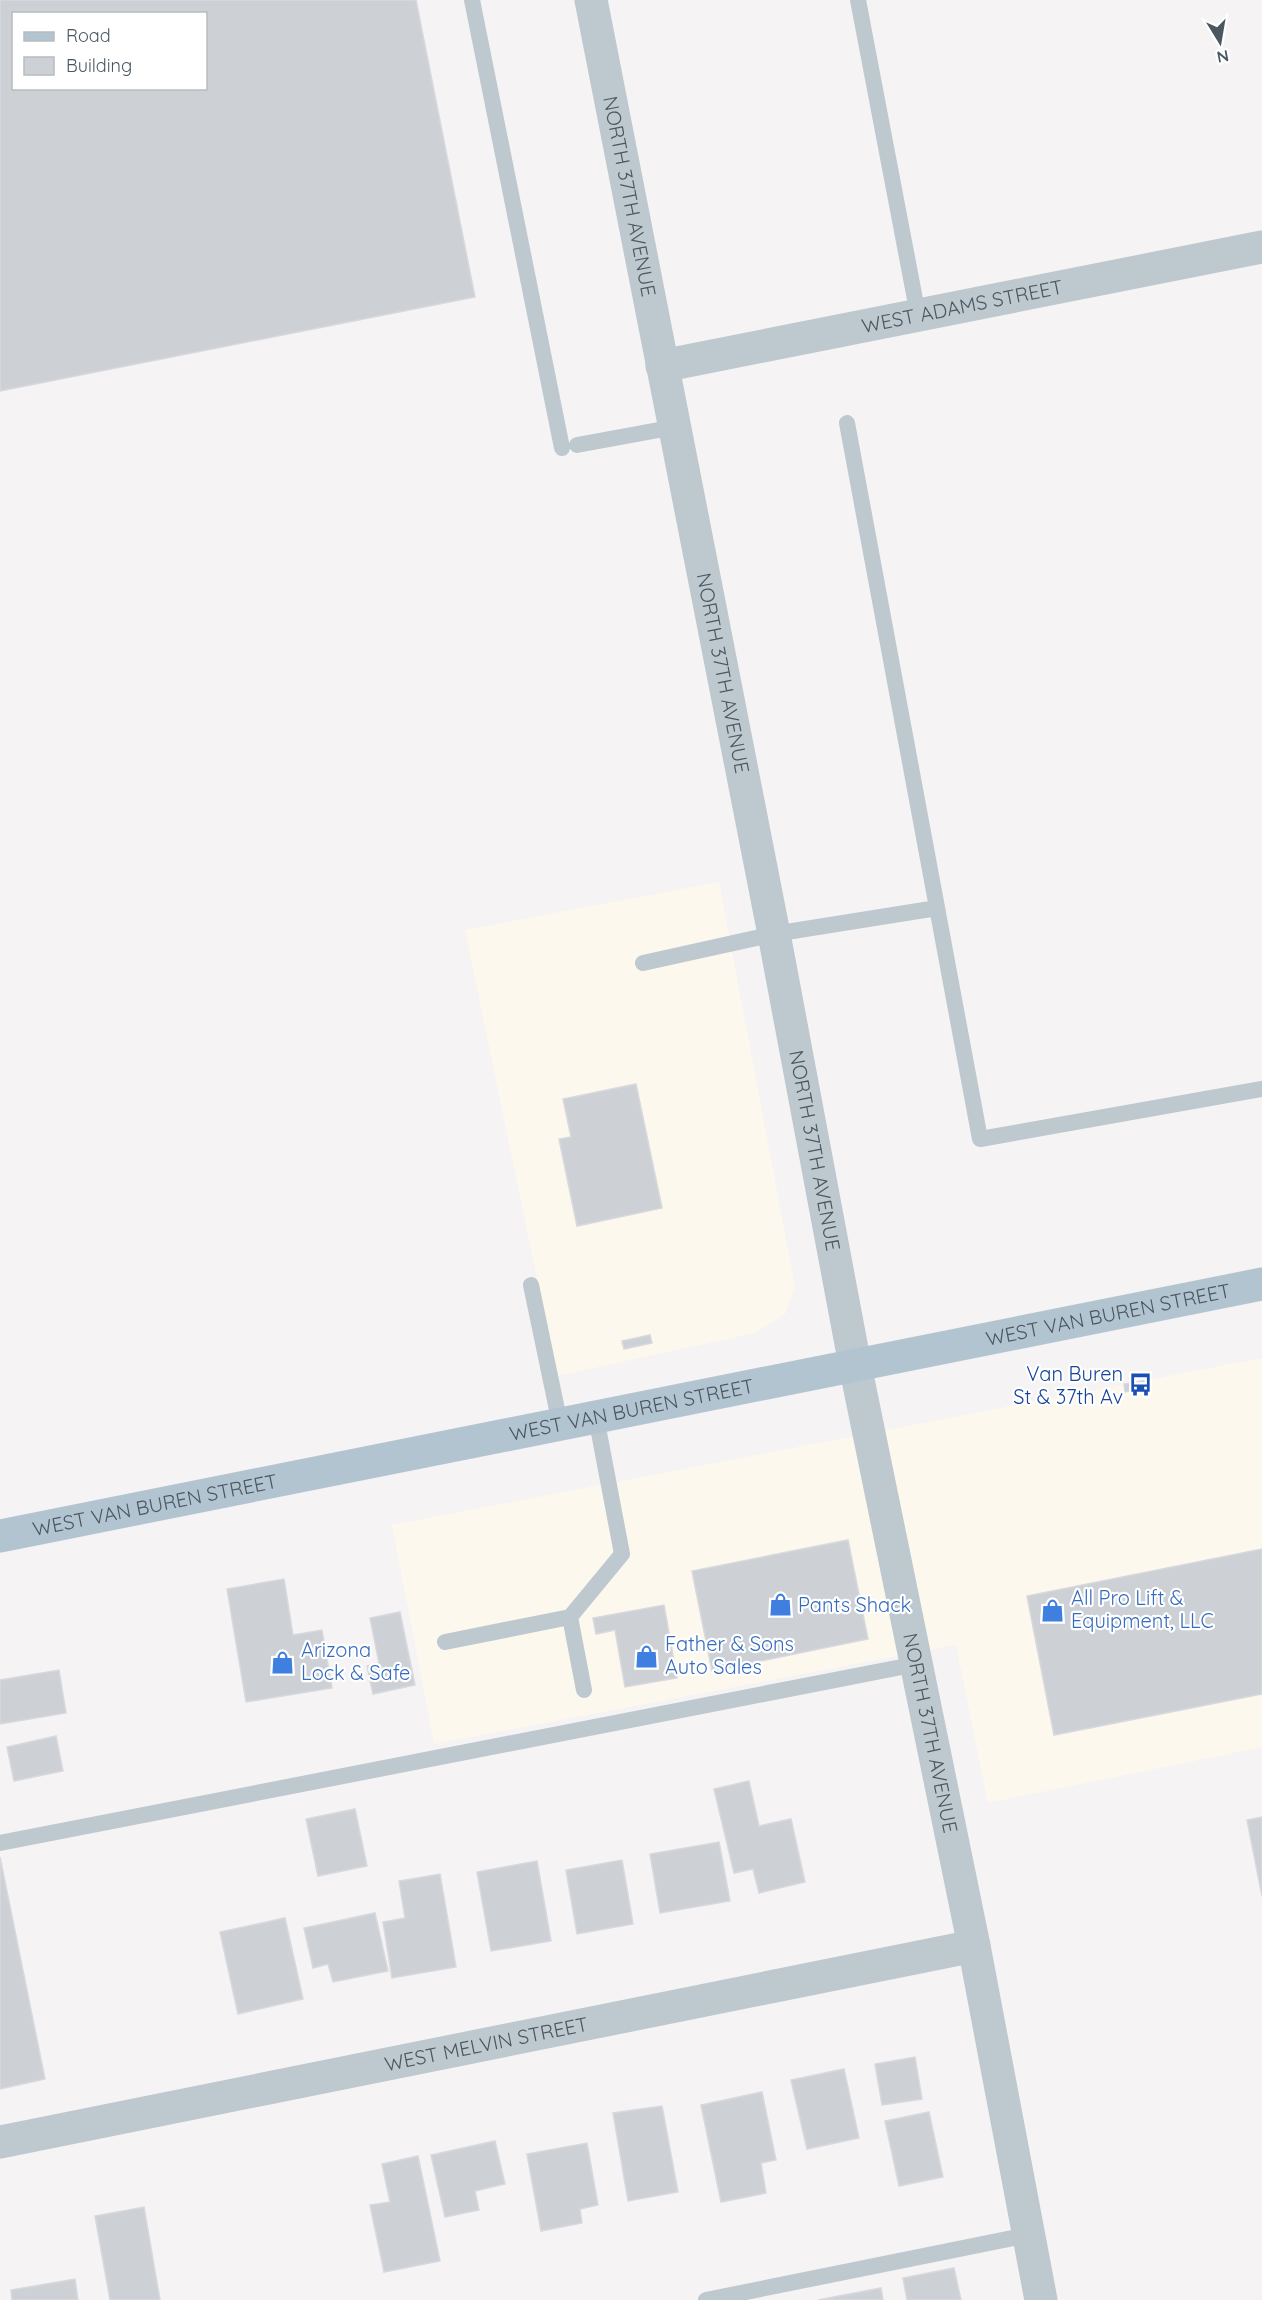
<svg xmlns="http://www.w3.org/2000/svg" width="1262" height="2300" font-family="Quicksand,sans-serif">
	<rect width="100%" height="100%" fill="#f5f3f3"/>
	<path fill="#fdf8ee" d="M719 882 795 1287 785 1314 755 1333 557 1376 465 930Z
		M1262 1358V1747L988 1803 956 1645 434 1744 392 1525Z"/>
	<path fill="#cdd0d5" stroke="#d7d9de" stroke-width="1.5" fill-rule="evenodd" d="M0 0H416L475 297 0 391ZM14 14H206V88H14Z
		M636 1084 662 1208 577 1226 559 1139 571 1137 563 1099Z
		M650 1335 652 1343 624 1349 622 1341Z
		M1147 1380 1148 1388 1125 1392 1124 1384Z
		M848 1540 868 1639 712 1671 692 1571Z
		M1262 1549V1694L1054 1735 1027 1596Z
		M284 1579 293 1635 322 1630 332 1688 246 1702 227 1589Z
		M664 1605 677 1678 625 1687 615 1630 596 1634 593 1618Z
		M400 1612 415 1685 373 1694 367 1666 379 1663 370 1618Z
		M59 1670 66 1713 0 1724V1680Z
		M56 1736 63 1771 14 1781 7 1747Z
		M749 1781 759 1826 791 1819 805 1882 759 1893 753 1869 734 1873 714 1789Z
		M355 1809 367 1866 318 1876 306 1819Z
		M1262 1817V1896L1247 1820Z
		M719 1842 730 1901 660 1913 650 1854Z
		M0 1857 45 2079 0 2089Z
		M622 1860 633 1924 577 1934 566 1870Z
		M537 1861 551 1941 491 1951 477 1872Z
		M440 1874 456 1967 392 1978 383 1922 405 1918 399 1881Z
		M375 1913 388 1971 333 1982 328 1964 313 1968 304 1928Z
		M285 1918 303 1999 238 2014 220 1932Z
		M915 2057 922 2099 882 2105 875 2064Z
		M844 2069 859 2138 807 2149 791 2080Z
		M762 2092 776 2160 761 2163 766 2193 721 2202 701 2105Z
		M662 2106 678 2192 628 2201 613 2113Z
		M929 2112 943 2177 899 2186 885 2121Z
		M495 2141 505 2184 475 2191 479 2210 445 2217 431 2155Z
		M587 2143 598 2205 580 2209 582 2223 541 2231 527 2154Z
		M418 2156 440 2261 384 2272 370 2205 390 2202 382 2164Z
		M144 2207 160 2300H110L95 2216Z
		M954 2268 961 2300H907L903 2278Z
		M75 2279 78 2300H12L11 2290Z
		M881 2288 883 2300H818Z"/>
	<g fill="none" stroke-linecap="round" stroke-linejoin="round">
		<path stroke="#bec8cf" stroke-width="16" d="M472 0 562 448
			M858 0 918 315
			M847 423 980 1139 1262 1089
			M577 445 675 427
			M643 963 774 934 937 908
			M531 1285 560 1424
			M445 1642 570 1617
			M584 1690 570 1617 622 1554 596 1417
			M0 1843 917 1664
			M706 2300 1028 2235"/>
		<g stroke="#bec8cf" stroke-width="33">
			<path id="s1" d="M591 0 774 934 855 1365 974 1946 1041 2300"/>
			<path id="s2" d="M662 366 1262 247"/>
			<path id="s3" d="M0 2142 974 1946"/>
		</g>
		<path stroke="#b3c4d1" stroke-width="33" id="s4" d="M0 1536 1262 1284"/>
	</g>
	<defs>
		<symbol id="bus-bare" viewBox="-9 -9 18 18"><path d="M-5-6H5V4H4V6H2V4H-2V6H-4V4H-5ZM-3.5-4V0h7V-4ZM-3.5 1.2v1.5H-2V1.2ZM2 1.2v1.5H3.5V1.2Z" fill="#1a4fb4" stroke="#fff" stroke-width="2.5" paint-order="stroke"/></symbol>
		<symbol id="shop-bare" viewBox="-9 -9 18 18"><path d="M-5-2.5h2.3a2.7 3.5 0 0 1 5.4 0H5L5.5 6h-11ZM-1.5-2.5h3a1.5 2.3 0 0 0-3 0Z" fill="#3f7fe0" stroke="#fff" stroke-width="2.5" paint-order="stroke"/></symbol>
	</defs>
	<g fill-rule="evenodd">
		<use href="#bus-bare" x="1124" y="1368" width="33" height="33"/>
		<use href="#shop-bare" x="764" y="1588" width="33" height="33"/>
		<use href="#shop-bare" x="1036" y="1594" width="33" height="33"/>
		<use href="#shop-bare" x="630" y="1640" width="33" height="33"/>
		<use href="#shop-bare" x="266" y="1646" width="33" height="33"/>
	</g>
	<g text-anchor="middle" stroke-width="4.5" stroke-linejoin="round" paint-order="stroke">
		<g font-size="20" fill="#4a5760" stroke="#fff">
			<text dy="7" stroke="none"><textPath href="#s1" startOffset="200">NORTH 37TH AVENUE</textPath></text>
			<text dy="7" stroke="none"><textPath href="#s2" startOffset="306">WEST ADAMS STREET</textPath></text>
			<text dy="7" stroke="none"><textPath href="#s1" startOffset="686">NORTH 37TH AVENUE</textPath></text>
			<text dy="7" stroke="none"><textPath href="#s1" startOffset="1172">NORTH 37TH AVENUE</textPath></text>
			<text dy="7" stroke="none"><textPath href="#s4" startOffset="1130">WEST VAN BUREN STREET</textPath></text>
			<text dy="7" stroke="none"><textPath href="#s4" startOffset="644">WEST VAN BUREN STREET</textPath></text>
			<text dy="7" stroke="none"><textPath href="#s4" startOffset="158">WEST VAN BUREN STREET</textPath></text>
			<text dy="7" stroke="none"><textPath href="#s1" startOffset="1766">NORTH 37TH AVENUE</textPath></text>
			<text dy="7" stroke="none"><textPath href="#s3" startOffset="496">WEST MELVIN STREET</textPath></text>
		</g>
		<g font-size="20" fill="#164399" stroke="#fff" text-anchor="end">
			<text x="1123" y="1381">Van Buren<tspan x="1123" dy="23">St &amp; 37th Av</tspan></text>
		</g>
		<g font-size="20" fill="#366cbe" stroke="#fff" text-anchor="start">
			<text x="1071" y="1605">All Pro Lift &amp;<tspan x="1071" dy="23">Equipment, LLC</tspan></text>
			<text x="798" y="1612">Pants Shack</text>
			<text x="665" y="1651">Father &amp; Sons<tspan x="665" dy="23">Auto Sales</tspan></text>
			<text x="301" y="1657">Arizona<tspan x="301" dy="23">Lock &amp; Safe</tspan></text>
		</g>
	</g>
	<rect x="12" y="12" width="195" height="78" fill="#ffffff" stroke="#b7bcbf" stroke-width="1.5"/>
	<rect x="24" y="32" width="30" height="9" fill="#b3c4d1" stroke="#b7bcbf" stroke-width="1.5"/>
	<text x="66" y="42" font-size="18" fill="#4a5760">Road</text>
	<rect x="24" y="57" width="30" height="18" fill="#cdd0d5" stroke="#b7bcbf" stroke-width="1.5"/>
	<text x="66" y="72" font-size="18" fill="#4a5760">Building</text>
	<g transform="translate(1220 42) rotate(169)" stroke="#ffffff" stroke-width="4.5" paint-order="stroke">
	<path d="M0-4.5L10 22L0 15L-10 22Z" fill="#4a5760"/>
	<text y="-9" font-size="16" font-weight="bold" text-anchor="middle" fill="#4a5760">N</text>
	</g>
</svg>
